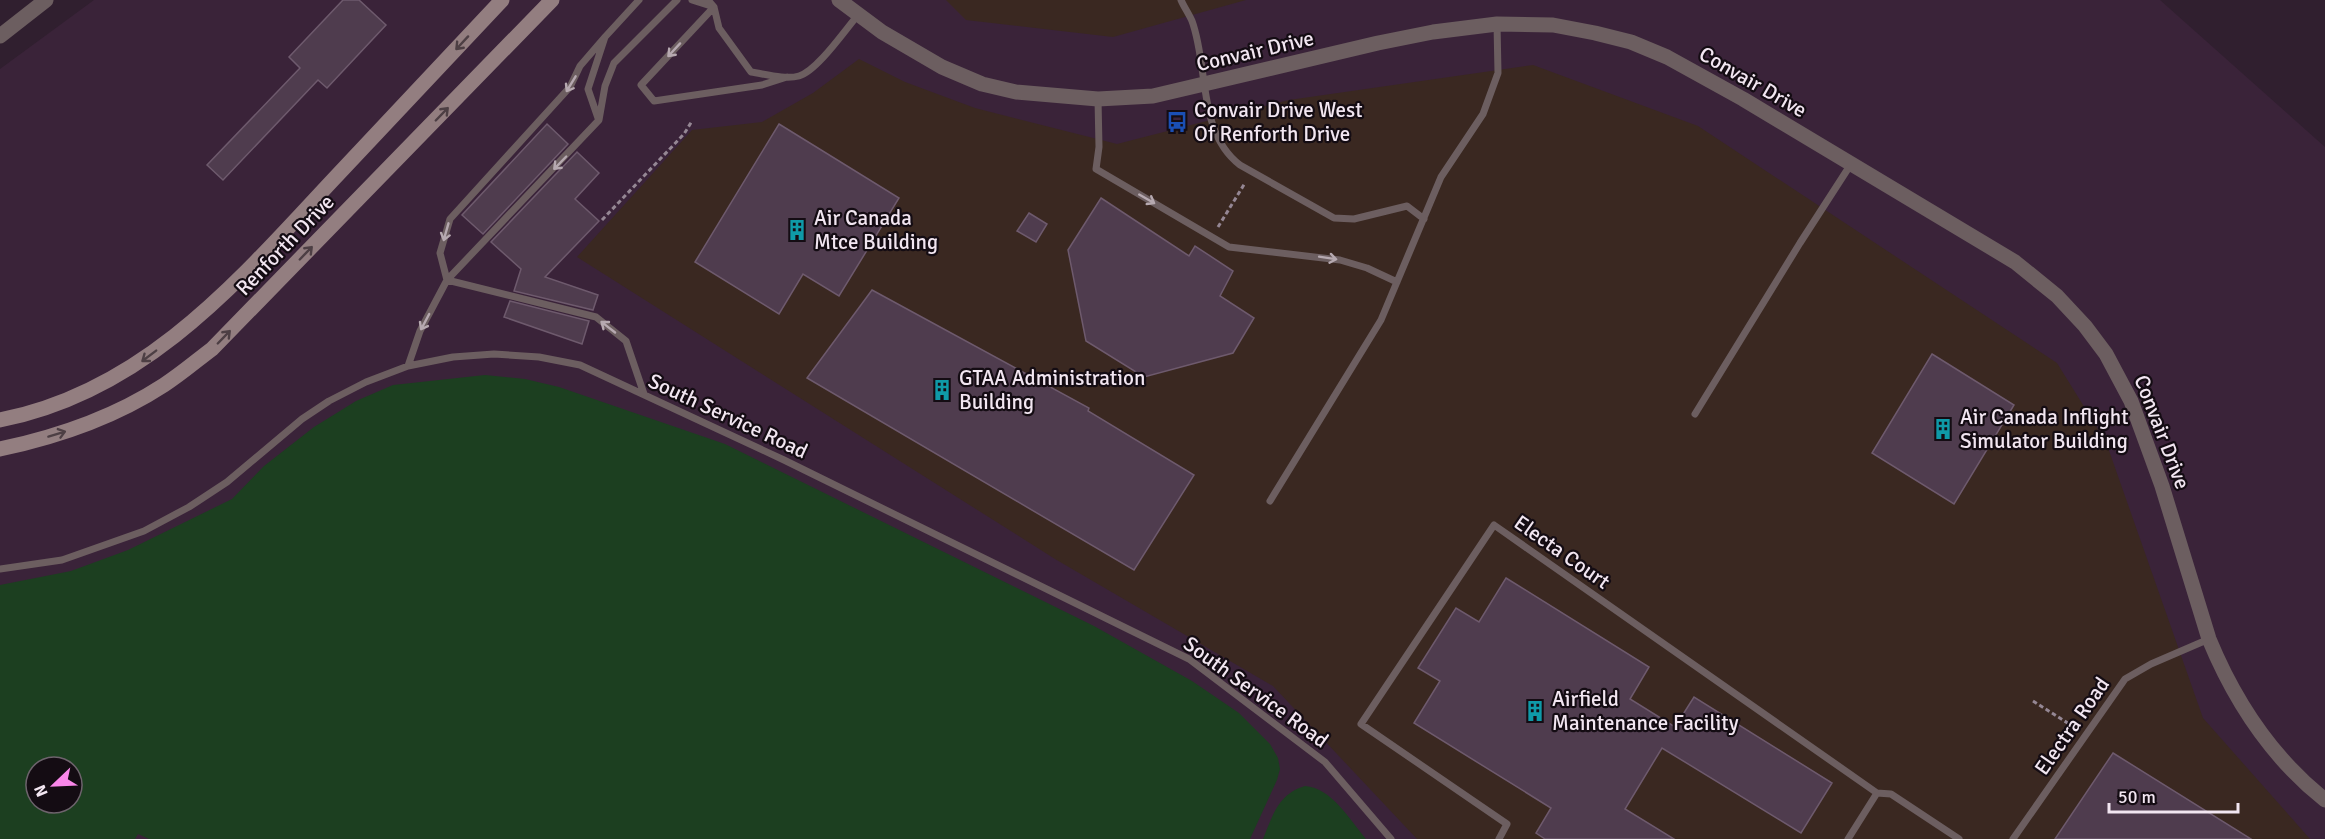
<svg xmlns="http://www.w3.org/2000/svg" width="2325" height="839" font-family="Signika,sans-serif">
	<rect width="100%" height="100%" fill="#301f2f"/>
	<path fill="#3a2339" fill-rule="evenodd" d="M94 0H2160L2325 147V839H0V69ZM36 767H72V803H36Z"/>
	<path fill="#3a2821" d="M946 0H1246L1113 37 966 20Z
		M859 59 905 82 975 108 1117 144 1289 100 1533 65 1698 126 2057 363 2106 442 2203 718 2310 839H1417L1273 686 1055 559 577 257 692 130 762 122 813 93Z"/>
	<path fill="#1c3f20" fill-rule="evenodd" d="M485 375 525 379 559 387 725 444 1094 626 1192 681 1239 713 1270 744 1278 758 1280 769 1277 780 1250 839H149L138 834 135 839H0V585L71 571 128 550 232 499 264 466 314 427 356 401 393 385ZM36 767H72V803H36Z
		M1305 786C1332 788 1350 820 1366 839H1263C1273 815 1278 794 1305 786Z"/>
	<path fill="#4f3c4e" stroke="#6e5a6d" stroke-width="1.5" d="M343 0H359L386 25 327 88 318 80 223 180 207 165 300 68 289 57Z
		M547 124 568 144 483 234 462 215Z
		M779 124 899 198 839 296 803 274 779 314 695 262Z
		M577 152 599 173 575 199 599 221 545 277 598 295 593 310 514 291 521 269 491 242Z
		M1101 198 1189 256 1195 246 1233 271 1220 296 1254 318 1233 353 1144 377 1086 341 1068 250Z
		M1029 213 1047 224 1036 242 1017 231Z
		M872 290 1089 408 1088 411 1194 475 1134 570 807 378Z
		M510 301 589 321 582 344 504 317Z
		M1932 354 2014 405 1954 504 1872 453Z
		M1506 578 1649 667 1630 699 1675 727 1694 697 1832 783 1801 833 1662 748 1625 809 1674 839H1545L1536 833 1551 808 1414 723 1440 681 1418 668 1456 608 1479 622Z
		M2113 753 2251 839H2055Z"/>
	<g fill="none" stroke-linecap="round" stroke-linejoin="round">
		<path stroke="#958794" stroke-width="3" stroke-dasharray="4.5 3" stroke-linecap="butt" d="M602 220 684 134 692 121
			M1218 227 1245 183
			M2033 701 2077 729"/>
		<path stroke="#6c5e60" stroke-width="7" d="M692 0 714 7 641 85 654 101 762 85 787 77
			M708 0 714 7 719 28 751 72C765 74 785 80 799 76 817 71 845 30 858 15
			M1181 0C1184 7 1189 14 1192 21 1209 67 1197 132 1240 165L1334 218 1354 219 1407 206 1424 219
			M1098 99 1099 147 1096 169 1229 247 1340 260 1367 268 1397 282
			M598 118 588 89 605 37 639 0
			M447 280 440 253 450 219 570 87 580 66 605 37
			M447 280 596 317 626 341 644 394
			M408 366 420 331 447 280 599 120 605 86 614 63 677 0
			M1695 414 1800 243 1851 164
			M1270 501 1381 320 1441 177 1483 114 1498 73 1497 24
			M0 569 62 560 144 531 189 507 227 482 302 419 329 401 366 382 408 366 453 357 494 354 539 357 580 365 784 460 1189 659 1325 762 1391 839
			M1499 839 1507 824 1361 724 1494 525 1877 793 1891 794 1959 839
			M1848 839 1877 793
			M2013 839 2125 679 2151 664 2209 639"/>
		<path stroke="#6c5e60" stroke-width="15" d="M839 0 882 32 942 67 982 84 1016 92 1098 99 1153 96 1378 43 1433 32 1497 24 1553 25 1595 33 1631 42 1667 57 1743 99 2015 262 2057 296 2085 326 2106 354 2131 401 2162 486 2209 639C2235 702 2271 757 2325 800
			M0 36 46 0"/>
		<path stroke="#937e80" stroke-width="15" d="M0 420C143 392 236 284 330 183 388 122 445 61 502 0
			M0 449C57 437 115 417 164 385 181 374 196 361 212 349L552 0"/>
	</g>
	<defs><path id="oneway-shaft" d="M-6 0H5M1.5-3L5.5 0L1.5 3" fill="none" stroke-width="1.6" stroke-linecap="round" stroke-linejoin="round" transform="scale(1.5)"/></defs>
	<g stroke="#4d3f44">
		<use href="#oneway-shaft" transform="translate(462 43) rotate(133)"/>
		<use href="#oneway-shaft" transform="translate(442 114) rotate(-46)"/>
		<use href="#oneway-shaft" transform="translate(306 253) rotate(-46)"/>
		<use href="#oneway-shaft" transform="translate(224 337) rotate(-46)"/>
		<use href="#oneway-shaft" transform="translate(149 356) rotate(143)"/>
		<use href="#oneway-shaft" transform="translate(57 434) rotate(-17)"/>
	</g>
	<g stroke="#b6a9b0">
		<use href="#oneway-shaft" transform="translate(674 50) rotate(133)"/>
		<use href="#oneway-shaft" transform="translate(571 84) rotate(121)"/>
		<use href="#oneway-shaft" transform="translate(560 163) rotate(134)"/>
		<use href="#oneway-shaft" transform="translate(1147 199) rotate(30)"/>
		<use href="#oneway-shaft" transform="translate(446 232) rotate(106)"/>
		<use href="#oneway-shaft" transform="translate(1328 258) rotate(9)"/>
		<use href="#oneway-shaft" transform="translate(425 322) rotate(118)"/>
		<use href="#oneway-shaft" transform="translate(608 327) rotate(-142)"/>
	</g>
	<defs>
		<symbol id="bus-bare" viewBox="-9 -9 18 18"><path d="M-5-6H5V4H4V6H2V4H-2V6H-4V4H-5ZM-3.5-4V0h7V-4ZM-3.5 1.2v1.5H-2V1.2ZM2 1.2v1.5H3.5V1.2Z" fill="#1a4fb4" stroke="#140c13" stroke-width="2.5" paint-order="stroke"/></symbol>
		<symbol id="building-bare" viewBox="-9 -9 18 18"><path d="M-4-6H4V6H1V3H-1V6H-4ZM-2.5-4.3h1.7v1.8h-1.7ZM.8-4.3h1.7v1.8H.8ZM-2.5-1h1.7V.8h-1.7ZM.8-1h1.7V.8H.8Z" fill="#0f9aa8" stroke="#140c13" stroke-width="2.5" paint-order="stroke"/></symbol>
	</defs>
	<g fill-rule="evenodd">
		<use href="#bus-bare" x="1162" y="107" width="30" height="30"/>
		<use href="#building-bare" x="782" y="215" width="30" height="30"/>
		<use href="#building-bare" x="927" y="375" width="30" height="30"/>
		<use href="#building-bare" x="1928" y="414" width="30" height="30"/>
		<use href="#building-bare" x="1520" y="696" width="30" height="30"/>
	</g>
	<g text-anchor="middle" stroke-width="4.5" stroke-linejoin="round" paint-order="stroke">
		<g font-size="21" fill="#f2e6f1" stroke="#140c13">
			<text transform="translate(1255 51) rotate(-13)" y="7">Convair Drive</text>
			<text transform="translate(1753 82) rotate(30)" y="7">Convair Drive</text>
			<text transform="translate(285 245) rotate(-46)" y="7">Renforth Drive</text>
			<text transform="translate(728 416) rotate(25)" y="7">South Service Road</text>
			<text transform="translate(2162 432) rotate(69)" y="7">Convair Drive</text>
			<text transform="translate(1562 552) rotate(35)" y="7">Electa Court</text>
			<text transform="translate(1256 692) rotate(36)" y="7">South Service Road</text>
			<text transform="translate(2072 726) rotate(-55)" y="7">Electra Road</text>
		</g>
		<g font-size="21" fill="#f2e6f1" stroke="#140c13" text-anchor="start">
			<text x="1194" y="117">Convair Drive West<tspan x="1194" dy="24">Of Renforth Drive</tspan></text>
			<text x="814" y="225">Air Canada<tspan x="814" dy="24">Mtce Building</tspan></text>
			<text x="959" y="385">GTAA Administration<tspan x="959" dy="24">Building</tspan></text>
			<text x="1960" y="424">Air Canada Inflight<tspan x="1960" dy="24">Simulator Building</tspan></text>
			<text x="1552" y="706">Airfield<tspan x="1552" dy="24">Maintenance Facility</tspan></text>
		</g>
	</g>
	<g transform="translate(54 785) rotate(247)"><circle r="28" fill="#140c13" stroke="#6d636c" stroke-width="1.5"/>
	<path d="M0-4.5L10 22L0 15L-10 22Z" fill="#f987e9"/>
	<text y="-9" font-size="16" font-weight="bold" text-anchor="middle" fill="#f2e6f1">N</text>
	</g>
	<path d="M2109 803v9h129v-9" fill="none" stroke="#f2e6f1" stroke-width="3"/>
	<text x="2118" y="803" font-size="18" fill="#f2e6f1" stroke="#140c13" stroke-width="4.5" paint-order="stroke">50 m</text>
</svg>
